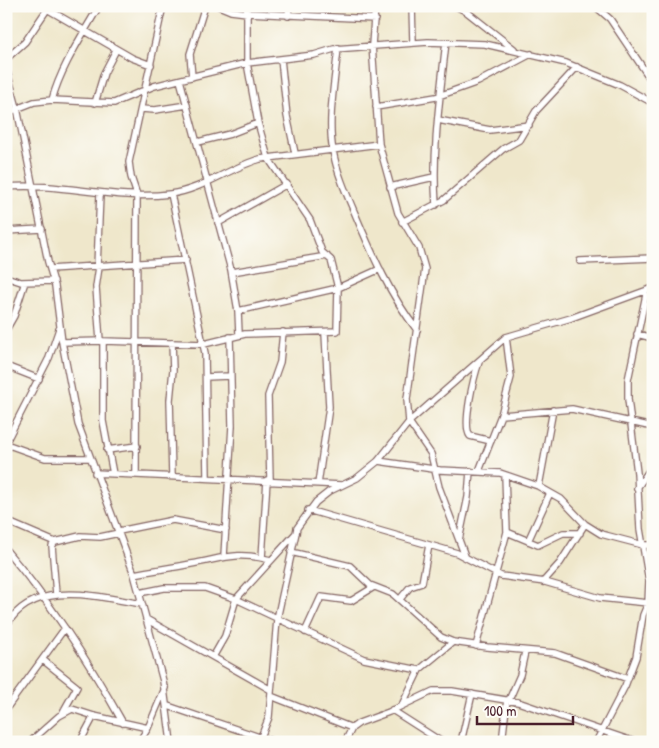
<svg xmlns="http://www.w3.org/2000/svg" width="659" height="748" font-family="'Patrick Hand',sans-serif">
	<rect width="100%" height="100%" fill="#fdfcf7"/>
	<filter id="ink" filterUnits="userSpaceOnUse"><feTurbulence type="fractalNoise" baseFrequency=".02" numOctaves="2"/><feDisplacementMap in="SourceGraphic" scale="10" xChannelSelector="R" yChannelSelector="G"/><feConvolveMatrix kernelMatrix="1 2 1 2 8 2 1 2 1" color-interpolation-filters="sRGB"/></filter>
	<filter id="wash" filterUnits="userSpaceOnUse"><feTurbulence type="fractalNoise" baseFrequency=".0096" numOctaves="4" result="noise"/><feDisplacementMap in="SourceGraphic" scale="20" xChannelSelector="R" yChannelSelector="G"/><feGaussianBlur stdDeviation="1.12" result="paint"/><feColorMatrix in="noise" values="0 0 0 0 0 0 0 0 0 0 0 0 0 0 0 0 0 1.4 0 .05"/><feComposite in="paint" operator="in"/></filter>
	<g filter="url(#wash)">
		<rect width="100%" height="100%" fill="#efe7cb"/>
	</g>
	<g filter="url(#ink)">
		<g fill="none" stroke-linecap="round" stroke-linejoin="round">
			<defs>
				<path id="minor" d="M42 6 132 58 151 65
					M219 6 231 11 247 13 375 19
					M375 6 372 45 379 144 398 213 419 248 425 269 407 399 409 422 431 454 439 487 465 556
					M412 6 413 42
					M456 6 467 12 514 49
					M595 6 610 19 653 83
					M288 16 289 6
					M338 48C335 80 327 120 333 151 337 173 347 195 356 216 373 256 390 295 417 330
					M6 59 25 42 48 8
					M281 59 287 116 295 153
					M6 68 17 108 48 262 55 286 62 342 78 424 134 574 163 681 171 742
					M192 77 190 54 205 6
					M180 80 231 270 238 311 239 334
					M52 100C61 67 82 36 99 6
					M95 103 104 73 116 50
					M376 107 436 97 478 82 531 54
					M141 109 155 110 187 105
					M6 113 34 102 52 100 114 103 154 86 247 63 314 55 334 49 428 42 485 44 566 63 620 85 653 103
					M438 120 490 130 529 125
					M198 142 230 134 258 123
					M6 187C61 182 114 201 170 194 202 190 229 168 260 159L379 144
					M390 187 434 177
					M171 194 205 353 207 477
					M436 205C432 151 440 96 446 42
					M402 222 444 200 503 149 519 140 536 111 577 67
					M218 223 287 184
					M6 231 42 229
					M580 261 653 258
					M97 267 100 194
					M99 267 96 287 100 341
					M50 269 186 260
					M232 272 327 256
					M6 277 21 282 54 281
					M238 311 338 288 380 269
					M6 330 14 316 25 282
					M637 334 653 338
					M103 341V421L113 474
					M62 342 103 341 204 344 245 334 337 331 338 288 331 260 322 252 310 220 268 158 258 123 247 63V6
					M172 343 173 370 170 400 172 476
					M479 362C474 376 462 425 470 436L491 441
					M6 366 39 379
					M206 377 229 376
					M501 415 572 409 653 427
					M6 442 49 358 59 329
					M6 444 45 458H89
					M107 450 137 446
					M378 461 440 470 500 473 538 486 561 499 585 524 601 534 643 545H653
					M479 471 501 415 511 377 506 337
					M95 473 342 485
					M136 475 137 195 131 177 129 162 163 6
					M270 480 268 396 280 362 283 332
					M318 484 329 407 325 333
					M539 486 553 410
					M637 488 653 465
					M308 510 457 553 501 576 545 582 600 598 648 603 653 608
					M6 521 55 542 80 536 100 537 119 533
					M119 531 173 520 226 530
					M507 532 538 545 563 533H580
					M459 540 468 497 470 471
					M528 541 550 493
					M55 542 52 546 56 594
					M6 550C52 604 89 662 123 723
					M291 552 350 566 370 585 393 594 441 637 453 642 487 647 555 653 628 679
					M224 556 232 426 230 337
					M262 558 267 480
					M134 574C153 570 172 568 191 564 225 558 236 551 271 560
					M543 582 560 563 585 524
					M139 593 164 588H205L236 599 364 659 419 670
					M400 599 410 587 422 583 429 545
					M146 619 271 690
					M6 626C34 578 98 597 142 604
					M305 632 321 597 351 601 374 587
					M476 646 507 532 505 475
					M213 657 225 636 236 599 296 533
					M43 660 77 687 63 712
					M271 696 352 728
					M509 700 520 675 525 652
					M402 705 419 670 453 642
					M168 706 274 742
					M6 709 65 628
					M392 710 442 742
					M30 742 59 716 72 709 94 716 148 728
					M80 742 94 716
					M139 742 148 728 165 688
					M259 742 269 717 277 619 297 528 316 502 330 491 357 478 378 461 409 422 506 337 571 318 653 288
					M345 742 352 728 359 723 389 712 433 691H452L518 702 635 742
					M461 742 472 694
					M502 742 507 700
					M596 742 625 686 636 657 643 615 648 603 649 581 640 529 637 473 628 399V380L647 290"/>
			</defs>
			<use href="#minor" stroke="#846563" stroke-width="8"/>
			<use href="#minor" stroke="#fff" stroke-width="5.5"/>
		</g>
	</g>
	<rect width="659" height="748" fill="none" stroke="#fdfcf7" stroke-width="25"/>
	<path d="M477 716v8h96v-8" fill="none" stroke="#4a1f2b" stroke-width="2.5"/>
	<text x="484" y="716" font-size="15" fill="#4a1f2b" stroke="#fdfcf7" stroke-width="4" paint-order="stroke">100 m</text>
</svg>
